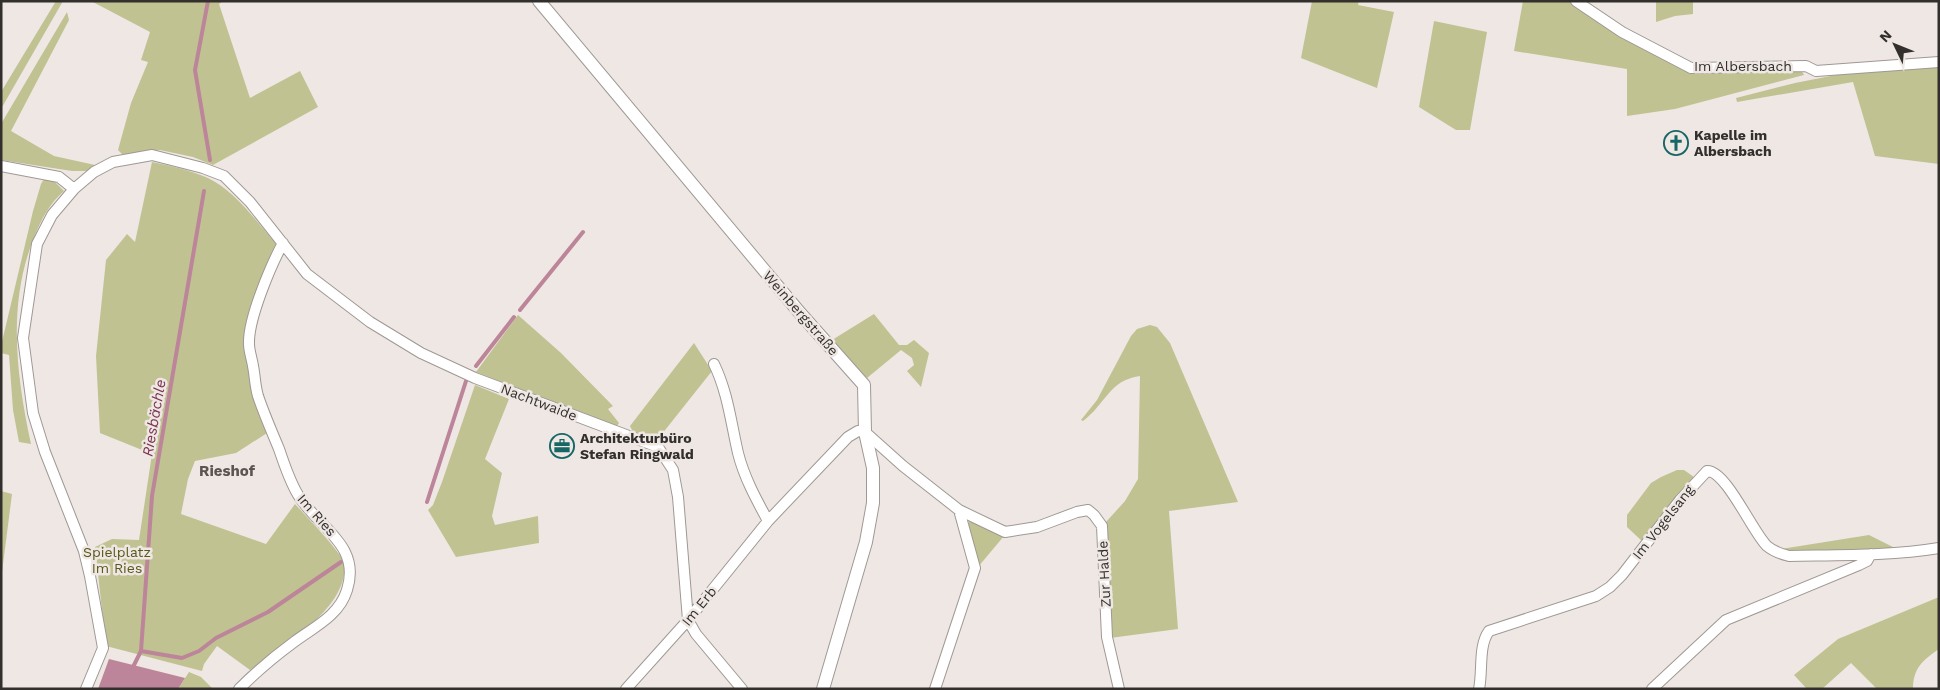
<svg xmlns="http://www.w3.org/2000/svg" width="1940" height="690" font-family="'Work Sans',sans-serif">
	<rect width="100%" height="100%" fill="#efe7e3"/>
	<path fill="#c0c292" d="M56 1H63L1 109V92Z
		M91 1H223L219 4 250 98 300 71 318 107 213 165 193 157 160 150 123 155 118 150 131 103 148 62 141 60 150 32Z
		M1312 1H1359L1358 5 1394 12 1377 88 1301 58Z
		M1523 1H1572L1691 71 1801 70 1804 75 1675 109 1627 116V69L1514 51Z
		M1656 1H1693V14L1675 16 1656 22Z
		M67 12 69 20 11 131 54 156 95 165 88 171H72L1 160V124Z
		M1434 21 1487 32 1470 130H1456L1419 107Z
		M1939 64V164L1875 156 1853 82 1737 102 1736 98 1795 83 1851 72Z
		M152 162C171 166 190 170 208 178 234 190 258 223 277 245L249 322 252 387 267 433 236 453 195 461 188 479 181 514 266 544 295 504C304 514 342 553 344 563 350 608 281 647 250 670L217 646 204 664 202 671 106 646 95 547 112 539 139 540 152 454 100 433 96 356 106 260 127 234 135 242Z
		M44 179H52L64 191C50 203 42 218 35 235 7 302 16 374 31 444L19 442 13 410 9 355 1 353V346L33 211 41 184Z
		M874 314 899 345H907L914 340 929 353 921 387 907 371 914 365 912 358 901 350 867 378 832 340Z
		M518 315 561 353 613 406 608 409 619 423 617 426 476 372Z
		M1150 325 1157 327 1170 343 1238 502 1169 511 1178 629 1110 638 1106 522 1125 501 1138 479 1140 376C1109 380 1106 404 1083 421L1081 420 1097 400 1131 336 1137 329Z
		M694 343 712 371 658 439 633 432 630 426Z
		M475 385 509 399 485 459 502 473 492 516 495 525 538 516 539 543 456 557 428 510 433 505 442 482Z
		M1677 470H1684L1694 477 1644 543 1627 527V515L1651 483 1661 477Z
		M1 491 12 494 1 580Z
		M973 520 1004 536 978 567 968 526 969 522Z
		M1869 535 1895 548 1794 552 1781 549Z
		M1939 597V649C1923 660 1913 668 1913 689H1877L1851 663 1822 689H1807L1794 675 1838 639Z
		M189 672 201 677 213 689H178Z"/>
	<path fill="#bc8599" d="M109 659 185 678 178 689H98Z"/>
	<g fill="none" stroke-linecap="round" stroke-linejoin="round">
		<path stroke="#bc8599" stroke-width="4" d="M208 1 195 70 210 160
			M520 310 583 232
			M476 366 514 317
			M427 502 466 381
			M141 651 182 658 199 651 216 638 268 612 341 562
			M132 669 141 651 152 496 204 191"/>
		<defs>
			<path id="minor" d="M1576 1 1622 32 1691 68 1806 66 1816 71 1939 62
				M1 166 59 177 74 189
				M714 364C728 393 731 423 738 453 744 477 756 499 768 521
				M86 689 103 648 90 576 84 551 45 452 33 413 23 338 37 244 52 215 74 189 94 172 113 162 152 155 203 168 224 176 250 202 307 274 370 322 421 353 475 378 658 447 673 470 678 497 688 620 696 634 742 689
				M239 689C256 672 275 656 294 642 314 627 339 616 347 590 361 546 321 529 300 498 290 483 285 466 279 449 272 432 264 414 258 396 255 386 255 376 253 366 252 359 249 351 249 344 248 319 271 265 283 243
				M626 689 688 620 768 521 848 437 858 431 865 432 903 466 959 510 1005 532 1037 527 1077 512 1088 510 1094 515 1102 526 1107 637 1119 689
				M935 689 975 568 959 510
				M1479 689C1483 671 1478 646 1489 631L1596 596 1610 587 1622 575 1680 500 1707 471C1726 470 1753 533 1767 546 1774 552 1781 554 1789 556 1838 555 1890 556 1939 548
				M1652 689 1726 620 1859 565 1867 561 1871 554"/>
			<path id="tertiary" d="M539 1 800 313 864 385 865 432 873 468V503L866 542 823 689"/>
		</defs>
		<use href="#minor" stroke="#9f9894" stroke-width="12"/>
		<use href="#tertiary" stroke="#9f9894" stroke-width="14"/>
		<use href="#minor" stroke="#fff" stroke-width="10"/>
		<use href="#tertiary" stroke="#fff" stroke-width="12"/>
	</g>
	<defs>
		<symbol id="church-ring" viewBox="-11 -11 22 22"><circle r="9.5" fill="#efe7e3" stroke="#176666" stroke-width="1.5"/><path d="M-1.2-6h2.4v3.5h3.3v2.4h-3.3V6h-2.4V-.1h-3.3v-2.4h3.3Z" fill="#176666"/></symbol>
		<symbol id="office-ring" viewBox="-11 -11 22 22"><circle r="9.5" fill="#efe7e3" stroke="#176666" stroke-width="1.5"/><path d="M-6-3h4V-5.5h4V-3h4V5H-6ZM-1-4.5V-3h2v-1.5ZM-6 0V1H6V0Z" fill="#176666"/></symbol>
	</defs>
	<g fill-rule="evenodd">
		<use href="#church-ring" x="1662" y="129" width="28" height="28"/>
		<use href="#office-ring" x="548" y="432" width="28" height="28"/>
	</g>
	<g text-anchor="middle" stroke-width="5" stroke-linejoin="round" paint-order="stroke">
		<g font-size="14" fill="#322f2d" stroke="#efe7e3">
			<text x="1743" y="71">Im Albersbach</text>
			<text transform="translate(801 313) rotate(49)" y="5">Weinbergstraße</text>
			<text transform="translate(539 402) rotate(21)" y="5">Nachtwaide</text>
			<text transform="translate(317 515) rotate(49)" y="5">Im Ries</text>
			<text transform="translate(1663 522) rotate(-52)" y="5">Im Vogelsang</text>
			<text transform="translate(1104 574) rotate(-93)" y="5">Zur Halde</text>
			<text transform="translate(699 606) rotate(-51)" y="5">Im Erb</text>
		</g>
		<g font-size="14" font-weight="bold" fill="#322f2d" stroke="#efe7e3" text-anchor="start">
			<text x="1694" y="140">Kapelle im<tspan x="1694" dy="16">Albersbach</tspan></text>
			<text x="580" y="443">Architekturbüro<tspan x="580" dy="16">Stefan Ringwald</tspan></text>
		</g>
		<g font-size="14" fill="#57581b" stroke="#efe7e3">
			<text x="117" y="557">Spielplatz<tspan x="117" dy="16">Im Ries</tspan></text>
		</g>
		<g font-size="15" font-style="italic" fill="#7b3553" stroke="#efe7e3">
			<text transform="translate(154 418) rotate(-80)" y="5">Riesbächle</text>
		</g>
		<g font-size="15" font-weight="bold" fill="#5b5551" stroke="#efe7e3">
			<text x="227" y="476">Rieshof</text>
		</g>
	</g>
	<rect width="1940" height="690" fill="none" stroke="#322f2d" stroke-width="5"/>
	<g transform="translate(1895 45) rotate(313)" stroke="#efe7e3" stroke-width="4" paint-order="stroke">
	<path d="M0-4L9 19L0 12L-9 19Z" fill="#322f2d"/>
	<text y="-8" font-size="14" font-weight="bold" text-anchor="middle" fill="#322f2d">N</text>
	</g>
</svg>
